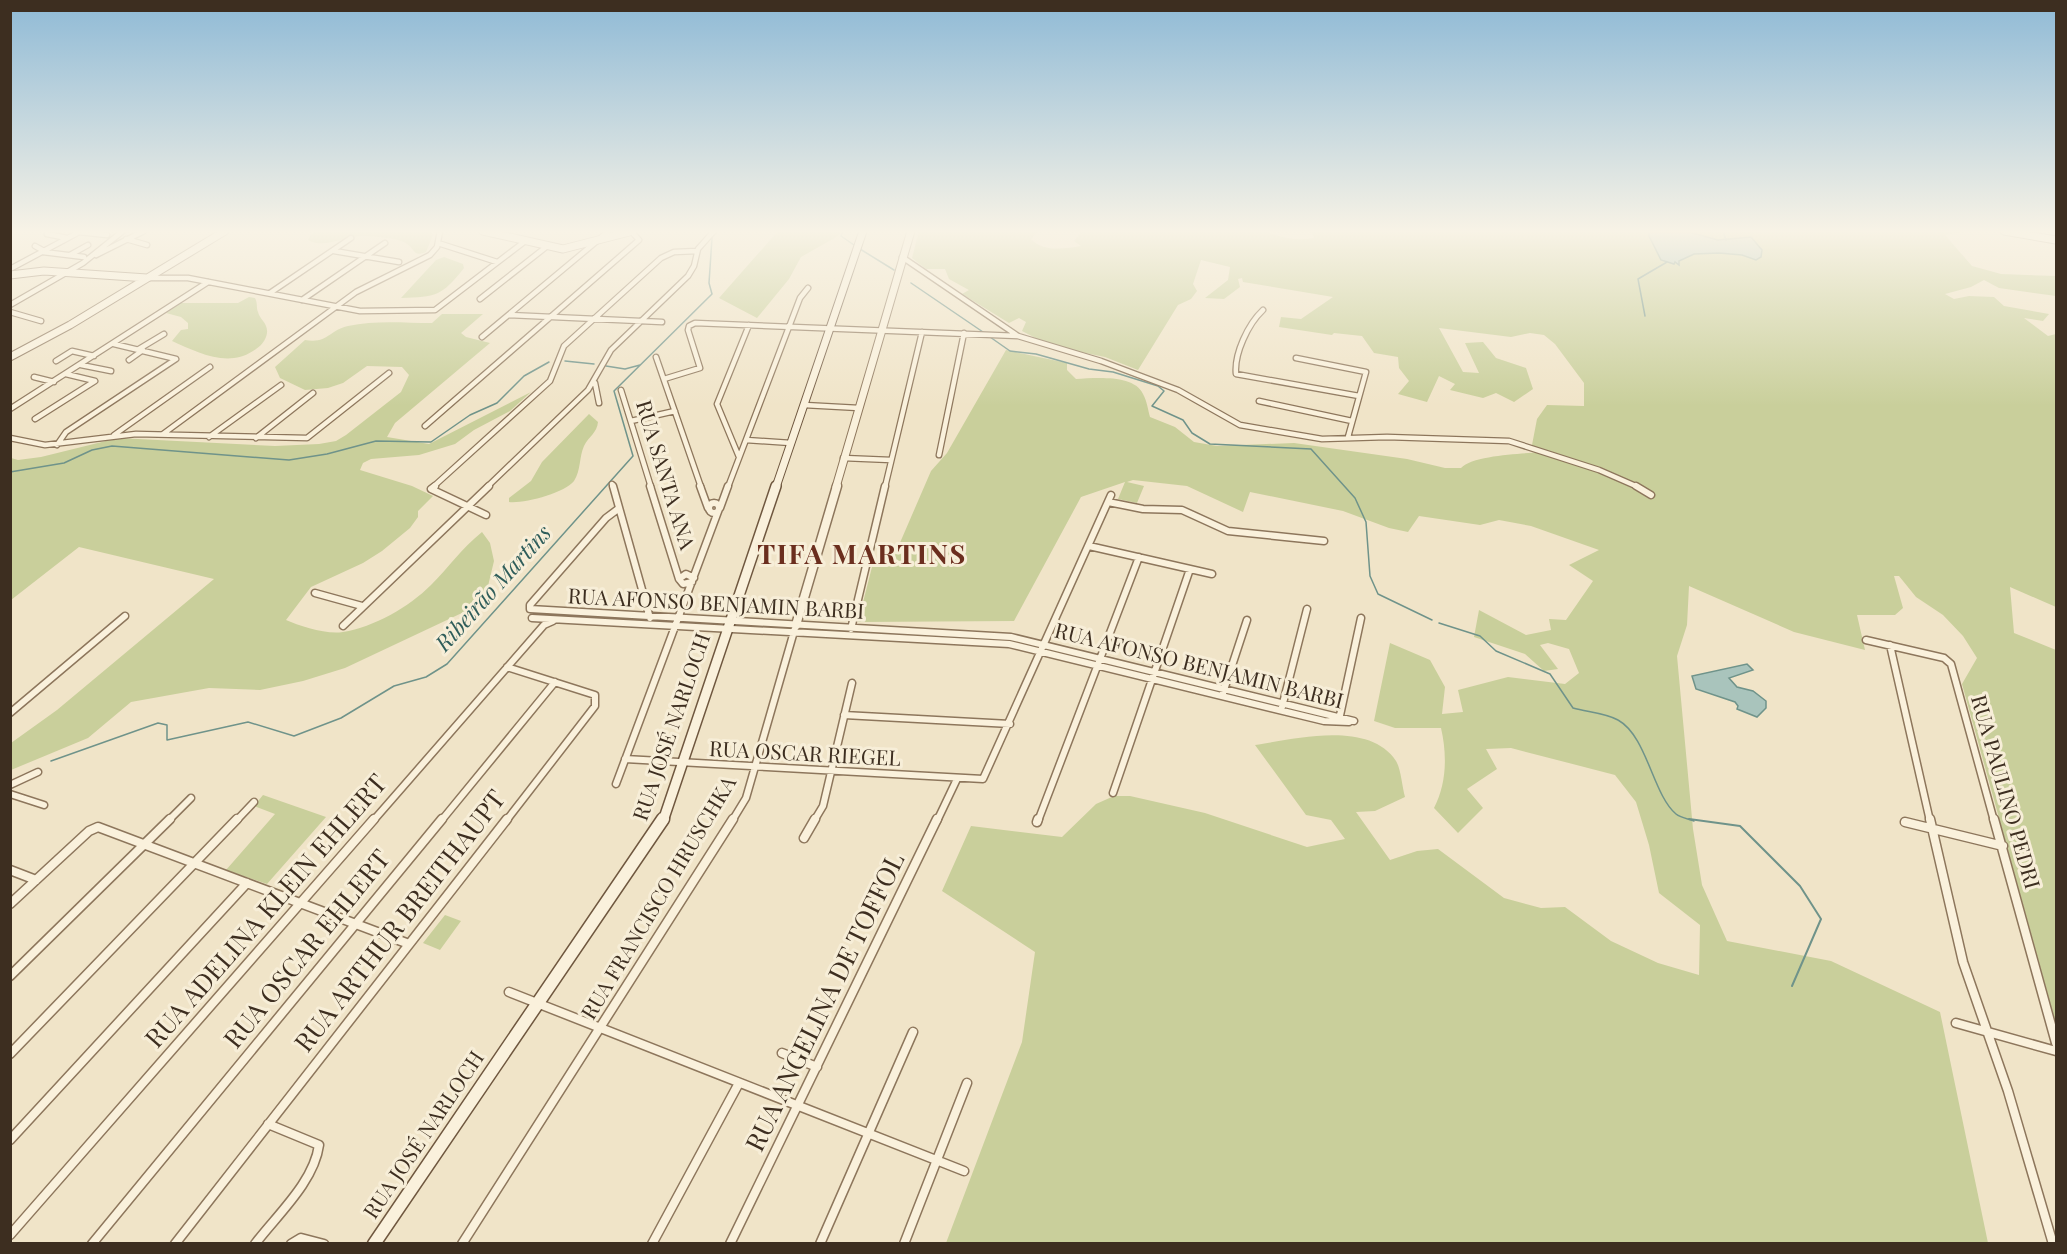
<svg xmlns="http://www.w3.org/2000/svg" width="2067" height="1254" font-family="'Playfair Display',serif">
	<rect width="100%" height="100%" fill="#f0e4c8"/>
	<path fill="#c9cf9b" d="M320 231H431L433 235 426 252C412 258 415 247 404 242 396 238 377 237 367 236 349 234 325 250 308 240L311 234Z
		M778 231H842L838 236 801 257 789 279 757 318 719 298Z
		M919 231H1038L1031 239C1042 252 1065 249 1081 246L1074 241 1082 231H1264C1282 238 1296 241 1314 238L1311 231H1968L1945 235 1972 266 2001 274 2056 276V296L1999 288 1984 280 1971 287 1945 294 1954 299 1969 296 1994 297 2004 306 2049 314 2043 321 2024 318 2048 336 2056 334V607L2010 587 2014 633 2056 650V1024L1962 684 1977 658 1963 636 1943 615 1916 597 1899 576H1894L1903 608 1895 615H1857L1865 650 1794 632 1689 586 1687 625 1677 656 1693 829 1702 885 1727 941 1831 961 1940 1012 1988 1243H946L1022 1042 1035 952 942 891 971 826 1062 837 1096 804 1114 796H1130L1205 813 1307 847 1345 839 1331 820 1306 815 1255 745C1295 739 1369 720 1396 761 1401 769 1402 786 1405 797L1375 811 1356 812 1390 860 1417 851 1438 849 1504 898 1541 908 1565 907 1611 941 1658 963 1699 975 1700 925 1659 893 1649 845 1636 802 1615 775 1511 748 1486 749 1497 769 1467 789 1483 808 1458 833 1434 808C1447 783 1447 754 1441 728H1395L1374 721 1390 643 1430 660 1445 687 1442 714 1463 712 1458 690 1508 677 1565 684 1579 673 1569 649 1548 643 1540 645 1558 669 1544 671 1525 654 1474 637 1479 610 1526 635 1551 630 1549 619 1566 620 1593 581 1569 565 1599 550 1531 526 1499 520 1480 525 1419 516 1408 532 1389 528 1343 511 1250 492 1243 512 1187 486 1133 480 1127 482 1144 486 1137 503 1118 499 1125 482 1081 497 1014 621 858 622 872 567 887 561 899 545 931 471 947 453 1006 350 1067 363V370L1076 379C1095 378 1134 374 1143 394 1147 401 1148 410 1150 417L1175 427 1194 442 1217 446 1294 443 1407 459 1445 468H1461C1473 455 1521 454 1540 452L1532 445 1537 419 1547 405 1584 406V383L1555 344 1544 335 1530 333 1511 337 1439 328 1463 372 1479 373 1465 343 1483 342 1496 358 1526 368 1533 389 1514 402 1496 393 1483 398 1450 390 1455 384 1439 376 1427 402 1398 394 1409 381 1399 368 1398 357 1374 353 1362 336 1334 333 1332 335 1279 327 1281 317 1301 319 1333 297 1243 282 1242 278 1238 279 1240 287 1224 299 1205 298 1228 280 1230 267 1201 260 1193 284 1197 291 1191 299 1178 305 1138 370 1105 357 1051 346 1022 331 1026 322 1019 318 1009 323 962 294 969 290 1005 310 949 279 945 269H926L912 258Z
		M444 257 463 264 464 268C442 296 436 297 401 298L436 260Z
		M249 297 255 298C258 304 256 307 258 312 260 320 268 323 267 333 266 341 260 347 253 351 227 368 197 352 172 341L181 330 188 329V323L181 317 166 313 181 303H238Z
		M442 314H483L461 333 466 337 490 343 395 423 387 437 429 444 531 392 510 411 474 430 455 444 419 455 371 459 363 463 360 470 412 486 433 496 418 511V517L410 528 382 551 363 563 311 587 286 620C300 626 327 635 343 632 374 627 409 607 431 585 449 567 462 548 482 532L490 543 494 561 488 586 464 612 345 668 303 681 260 690 209 688 131 702 88 738 11 770V743L57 710 214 579 79 547 11 600V458L18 460 41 457 118 438 275 446 319 444 336 441 346 435 401 392 409 375 402 367 367 366 343 383 328 388 305 390 280 378 275 367 305 340C328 344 329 330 348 326 375 320 404 323 432 323Z
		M589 414 598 422C597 433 589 436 584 446 579 457 581 470 574 481 565 493 523 504 509 502V498L531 481 542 462Z
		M263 795 326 817 267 884 226 870 275 814 254 806Z
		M445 915 461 921 440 950 423 943Z"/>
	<path fill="#a9c4bc" stroke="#6f938a" stroke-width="1.5" d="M1649 231H1685L1718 240 1751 237 1762 250 1761 257 1756 260 1742 255 1719 253 1694 254 1679 261V265L1675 262 1674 264 1661 260 1649 236Z
		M1747 664 1753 670 1729 678 1737 687 1753 691 1766 701V708L1757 717 1737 709 1738 706 1735 702 1696 689 1692 676Z"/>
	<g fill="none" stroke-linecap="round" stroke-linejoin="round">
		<path stroke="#6f938a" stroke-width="1.5" d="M843 231 841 236 854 245
			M1723 231 1726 240
			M860 249 894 270
			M911 283 983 332
			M1645 316 1638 279 1667 262
			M990 337 1010 351 1036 354 1089 369 1113 372 1158 386 1164 391 1152 406 1183 420 1192 433 1210 444 1311 449 1355 498 1366 522 1370 576 1378 594 1432 620
			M565 361 594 364
			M606 366 625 369 640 365
			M10 472 64 463 92 450 112 446 289 460 327 454 376 441 431 442 470 415 497 403 524 376 549 362
			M1439 623 1480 636 1496 651 1550 674 1573 708C1587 712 1606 713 1618 720 1647 736 1653 795 1676 814 1681 818 1689 819 1694 821
			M51 761 158 723 167 725V740L248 722 294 736 341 718 394 686 426 677 447 664 633 456 614 391 712 294 709 283 712 238"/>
		<path stroke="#6f938a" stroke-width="2" d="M1689 819 1740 826 1800 886 1821 919 1792 986"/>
		<defs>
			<path id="minor-far2" d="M79 232 107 235
				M47 234 67 238
				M126 239 147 245
				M438 243 497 262
				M35 246 44 251
				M334 251 399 262
				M43 252 84 257
				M70 255 88 245
				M96 255 144 231
				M902 257 1018 336 1101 361 1178 390 1240 425 1322 439 1387 437 1509 441 1599 470 1638 487
				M10 269 81 231
				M148 278H188L360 311 435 310 524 242
				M270 293 351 238
				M480 299 546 247
				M302 300 385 243
				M10 305 83 263 123 231
				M1263 310C1248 324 1234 354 1236 374L1359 396
				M10 312 41 321
				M509 315 662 322
				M482 337 609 231
				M139 349 164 334
				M656 357 701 487
				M1296 358 1366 372 1348 437
				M129 360 143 350
				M56 361 72 351 94 356
				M81 365 111 371
				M34 377 54 382
				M664 379 700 368 688 330 689 326 695 323 1018 336
				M595 383 599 403
				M621 390 651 487
				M1259 401 1352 421
				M804 405 859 408
				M10 409 208 282
				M35 419 95 381 66 374
				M631 421 675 411
				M425 426 639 240 631 231
				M163 434 356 292 430 255 437 247 440 231
				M114 435 210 367
				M209 437 281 385
				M10 438 45 445 136 434 307 438 389 373
				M256 438 313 393
				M746 440 791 443
				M57 445 66 432 176 359 114 344
				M939 455 964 333
				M739 457 717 404 749 325
				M843 458 891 460
				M612 484 613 487
				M433 487 550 381 564 346 661 258 674 252 697 251
				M487 487 588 390 611 350 688 276 694 266 698 249 714 231
				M728 487 800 298 808 288
				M885 487 922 332"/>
			<path id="minor-far1" d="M435 486 431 489 486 515
				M613 486 650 618
				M650 486 679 579
				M700 486 708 508
				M1636 486 1651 495
				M1108 502 1143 509 1182 510 1228 531 1324 541
				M709 508a5 5 0 1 1 10 0a5 5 0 1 1-10 0Z
				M720 508 728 486
				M618 509 606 518 530 605V609L1011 637 1354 721
				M1089 546 1212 574
				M692 582 683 584 679 579 686 574 694 578
				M315 593 362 606
				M532 618 1009 644 1324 721 1349 722
				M343 626 489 486
				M851 629 885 486
				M1866 640 1944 658 1951 664 1994 821
				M1890 645 1930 821
				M1223 693 1247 620
				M1282 707 1307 609
				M10 713 125 616
				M844 715 1010 724
				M1339 720 1361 618
				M625 759 983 779 1111 495
				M616 784 719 509
				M10 785 38 772
				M1113 793 1190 569
				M10 794 44 805
				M168 821 191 798
				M236 821 254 802
				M373 821 544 625 553 621
				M441 821 555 682
				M506 821 595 706V695L507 667
				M732 821 746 798 795 628
				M814 821 823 806 852 683
				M937 821 957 779
				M1038 821 1139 557"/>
			<path id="minor" d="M1930 819 1963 962 2008 1091 2053 1244
				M1994 819 2056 1043
				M1037 822 1038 819
				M1905 822 2003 846
				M804 838 815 819
				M10 870 36 880
				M10 904 89 831 98 827 409 944
				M10 976 170 819
				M509 992 964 1171
				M1956 1023 2056 1051
				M782 1053 817 1067
				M10 1054 237 819
				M10 1140 247 883
				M10 1235 374 819
				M92 1244 442 819
				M175 1244 507 819
				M255 1244C277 1215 314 1182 319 1145L268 1124
				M291 1244 301 1238 324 1244
				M462 1244 733 819
				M652 1244 739 1083
				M730 1244 937 819
				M820 1244 913 1032
				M904 1244 967 1083"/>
			<path id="tertiary-far1" d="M483 231 563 249 633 231
				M2004 231 2056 240
				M10 275 44 271 147 278
				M10 357 70 325 225 231
				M836 487 911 231"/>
			<path id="tertiary" d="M796 625 837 486"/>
			<path id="secondary-far2" d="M776 487 863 231"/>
			<path id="secondary-far1" d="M663 821 776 486"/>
			<path id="secondary" d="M374 1244 663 819"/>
		</defs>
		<use href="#minor-far2" stroke="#8d765c" stroke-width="7"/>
		<use href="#minor-far1" stroke="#8d765c" stroke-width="9"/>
		<use href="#minor" stroke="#8d765c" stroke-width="11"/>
		<use href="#tertiary-far1" stroke="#8d765c" stroke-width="9"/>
		<use href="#tertiary" stroke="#8d765c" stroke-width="11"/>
		<use href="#secondary-far2" stroke="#6f573f" stroke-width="9"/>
		<use href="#secondary-far1" stroke="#6f573f" stroke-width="12"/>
		<use href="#secondary" stroke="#6f573f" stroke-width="15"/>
		<use href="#minor-far2" stroke="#faf1dc" stroke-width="4.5"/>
		<use href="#minor-far1" stroke="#faf1dc" stroke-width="6"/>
		<use href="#minor" stroke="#faf1dc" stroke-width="8"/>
		<use href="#tertiary-far1" stroke="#faf1dc" stroke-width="7"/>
		<use href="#tertiary" stroke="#faf1dc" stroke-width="8"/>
		<use href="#secondary-far2" stroke="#faf1dc" stroke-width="7"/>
		<use href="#secondary-far1" stroke="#faf1dc" stroke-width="9"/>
		<use href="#secondary" stroke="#faf1dc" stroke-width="12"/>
	</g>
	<linearGradient id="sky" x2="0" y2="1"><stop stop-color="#8fbad6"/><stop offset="0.57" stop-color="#f8f3e6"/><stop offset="1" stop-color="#f8f3e6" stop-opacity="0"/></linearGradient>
	<rect width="2067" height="406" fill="url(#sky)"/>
	<g text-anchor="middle" stroke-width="6" stroke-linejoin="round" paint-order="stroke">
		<g font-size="21" fill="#3d2e20" stroke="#f7eed8">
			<text transform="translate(665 475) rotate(73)" y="7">RUA SANTA ANA</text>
			<text transform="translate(716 604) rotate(3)" y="7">RUA AFONSO BENJAMIN BARBI</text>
			<text transform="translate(1199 666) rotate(14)" y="7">RUA AFONSO BENJAMIN BARBI</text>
			<text transform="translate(672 727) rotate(-71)" y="7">RUA JOSÉ NARLOCH</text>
			<text transform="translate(805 754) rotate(3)" y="7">RUA OSCAR RIEGEL</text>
			<text transform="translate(2005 792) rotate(74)" y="7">RUA PAULINO PEDRI</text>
			<text transform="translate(659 898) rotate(-59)" y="7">RUA FRANCISCO HRUSCHKA</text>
			<text transform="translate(424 1135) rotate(-56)" y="7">RUA JOSÉ NARLOCH</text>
		</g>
		<g font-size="22" font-style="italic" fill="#2f5d5a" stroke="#f7eed8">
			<text transform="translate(493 588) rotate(-48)" y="8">Ribeirão Martins</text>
		</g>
		<g font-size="26" fill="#3d2e20" stroke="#f7eed8">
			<text transform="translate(266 911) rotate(-49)" y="9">RUA ADELINA KLEIN EHLERT</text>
			<text transform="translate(400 921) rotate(-52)" y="9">RUA ARTHUR BREITHAUPT</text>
			<text transform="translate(307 949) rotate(-51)" y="9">RUA OSCAR EHLERT</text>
			<text transform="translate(825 1002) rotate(-64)" y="9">RUA ANGELINA DE TOFFOL</text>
		</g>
		<g font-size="27" font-weight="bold" letter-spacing="1.5" fill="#6b2e1e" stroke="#f7eed8">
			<text x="862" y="564">TIFA MARTINS</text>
		</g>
	</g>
	<rect width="2067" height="1254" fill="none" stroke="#3d2e20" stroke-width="24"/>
</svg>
